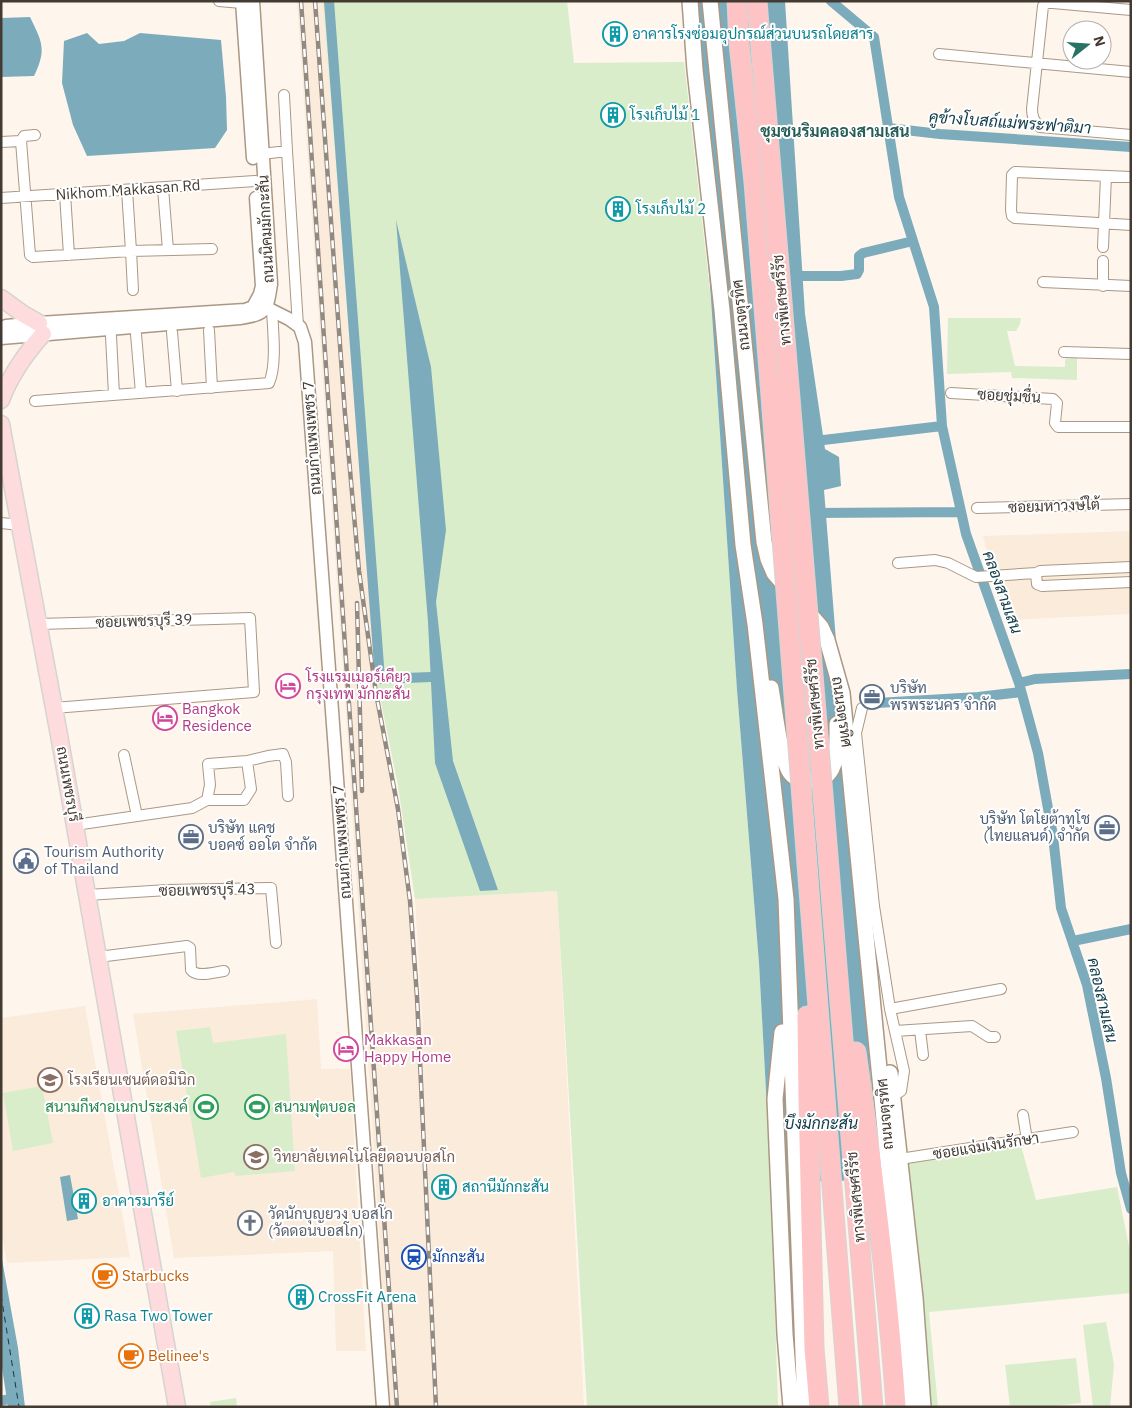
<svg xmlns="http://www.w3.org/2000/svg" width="1132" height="1408" font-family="'IBM Plex Sans',Sarabun,sans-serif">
	<rect width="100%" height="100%" fill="#fef5ec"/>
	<path fill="#fbebdb" d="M297 1H323L376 677 413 902 428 1112 415 899 557 891 584 1407H390L346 715Z
		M1131 531V614L1009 620 996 585 983 536Z
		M317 999 321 1069H350L366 1351H336L333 1251 174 1258 133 1014Z
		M85 1006 130 1257 7 1263 1 1231V1018Z"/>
	<path fill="#d9edcb" d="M323 1H567L574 63 684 62 711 299 737 690 759 963 771 1182 778 1407H587L557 891 415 899 398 786 376 677Z
		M948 318H1021L1020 324 1016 331H1007L1015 366 1065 367V359L1077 357V380L1012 378 1011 372 947 374Z
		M210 1027 213 1043 286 1034 295 1171 235 1176 234 1172 201 1178 176 1031Z
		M42 1086 53 1143 13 1151 3 1093Z
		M1020 1142 1036 1200 1117 1187 1131 1256V1293L929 1312 938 1407H930L923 1313 907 1163Z
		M1106 1322 1114 1365 1110 1407H1093L1083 1325Z
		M1076 1358 1081 1403 1045 1407H1010L1005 1365Z
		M236 1398 237 1407H211L210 1402Z"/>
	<path fill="#7cabbc" d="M688 1H785L805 314 825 449 839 457 841 486 824 490 879 1180 771 1182 759 963 737 690 711 299Z
		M30 17C42 42 47 49 34 76L1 77V18Z
		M87 33 99 44 124 41 140 33 221 40 226 97 227 130 215 148 87 156 73 125 62 83 64 41Z
		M396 220 431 367 446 530 436 602 453 761 498 890 480 891 435 763 428 622Z
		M70 1175 78 1219 67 1221 60 1177Z
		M1 1254 18 1348 25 1407H8L1 1361Z"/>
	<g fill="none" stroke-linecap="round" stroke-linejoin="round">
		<path stroke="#7cabbc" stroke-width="10" d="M329 1 380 679 431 677
			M831 1 874 37 899 197 934 307 942 426 966 534 1019 683 1038 753 1053 836 1061 908 1087 985 1106 1078 1121 1173 1131 1209
			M888 128 940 134 1131 147
			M798 276H841L857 274 859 270V256L863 253 913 241
			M815 441 942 426
			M815 513 961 512
			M1019 683 1035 679 1130 674
			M877 703 978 697 1021 692
			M1073 941 1131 929
			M1 1401 13 1398"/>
		<path stroke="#113c49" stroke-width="1" stroke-dasharray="6 5" stroke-linecap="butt" d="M1 1295 19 1407"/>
		<defs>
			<path id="minor" d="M219 1 242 3
				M1131 10 1053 3H1047L1043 6 1032 109C1032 117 1034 121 1040 127L1131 135
				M939 54 1131 72
				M21 141 24 136 35 135
				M1 142 21 141 30 255 33 257 131 251 133 290
				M287 151 298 326
				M262 154 287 151 284 95
				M1131 177 1015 172 1012 175 1011 210 1012 216 1015 218 1131 225
				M163 188 168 250
				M127 190 131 251 212 249
				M65 194 69 255
				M1 198 255 181
				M1103 247 1106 176
				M1103 261V286
				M1043 282 1131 286
				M209 330 212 388
				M172 332 177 391
				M136 334 141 393
				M111 336 114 395
				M1064 352 1131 354
				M951 393 1053 399 1057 403 1055 423 1058 427H1131
				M35 401 269 383C277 365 273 331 272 310
				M977 508 1131 504
				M1 523 20 525
				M898 563 935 560 948 563 976 577 1036 573
				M1131 567 1040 571 1036 573 1037 584 1042 586 1131 582
				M39 624 250 618 254 692 54 708
				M862 708 856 733 874 906 890 1009 904 1071 901 1091 893 1096
				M124 755 137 816
				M207 800H244L251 789 247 761
				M75 825 192 808 207 800 210 785 208 764 247 761 268 756 283 754 286 762 288 796
				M87 895 168 890 271 888 276 943
				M98 957 187 946 190 948 191 970C198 978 214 972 224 971
				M890 1009 1001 989
				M920 1030 923 1055
				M895 1031 972 1026 989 1037H995
				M1023 1115 1027 1140
				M900 1159 1073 1132"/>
			<path id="tertiary" d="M242 1 253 158
				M257 303 289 319 300 327 305 342 383 1407
				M1 328 6 326 39 323 245 310 253 307 260 294 262 286 256 198
				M1 338 240 318C267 314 267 310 271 284L253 1"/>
			<path id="secondary" d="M690 1 695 70 722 310 743 545 755 624 786 899 805 1407
				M710 1 764 542 768 559 774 573 821 627 827 640 842 693 908 1363 911 1407
				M771 688C775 710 779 752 789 771 793 778 801 781 809 781 840 782 837 747 837 724
				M782 1032 775 1099 785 1334 791 1407
				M890 1073 915 1298 923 1407"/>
			<path id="primary" d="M1 298 23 314 39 323
				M1 400C10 376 26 353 43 334
				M1 424 59 735 177 1407"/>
			<path id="motorway" d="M737 1 739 43 754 182 770 383
				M823 795 873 1407
				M807 864 849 1407
				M807 1016 808 1098 814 1348 819 1407
				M856 1052C873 1170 888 1288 896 1407"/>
		</defs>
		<use href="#minor" stroke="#ab9884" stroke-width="12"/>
		<use href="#tertiary" stroke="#ab9884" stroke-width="15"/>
		<use href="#secondary" stroke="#ab9884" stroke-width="18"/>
		<use href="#primary" stroke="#d6d4d2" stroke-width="19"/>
		<use href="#motorway" stroke="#d6d4d2" stroke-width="21"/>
		<use href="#minor" stroke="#fff" stroke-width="10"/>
		<use href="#tertiary" stroke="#fff" stroke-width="12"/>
		<use href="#secondary" stroke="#fff" stroke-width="15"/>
		<use href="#primary" stroke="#fedbdc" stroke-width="16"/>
		<use href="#motorway" stroke="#fec3c5" stroke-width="19"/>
		<defs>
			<path id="rail" d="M301 1 397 1407
				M315 1 345 414 359 571 376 693 398 809 410 901 417 997 436 1407
				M357 603 362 791"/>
		</defs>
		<use href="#rail" stroke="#928980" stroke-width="4.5"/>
		<use href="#rail" stroke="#fff" stroke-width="2.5" stroke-dasharray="8" stroke-linecap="butt"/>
		<defs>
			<path id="motorway-bridge" d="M757 1 823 795
				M770 383 807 864"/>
		</defs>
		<use href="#motorway-bridge" stroke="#d6d4d2" stroke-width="21" stroke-linecap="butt"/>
		<use href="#motorway-bridge" stroke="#fec3c5" stroke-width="19"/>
	</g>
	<defs>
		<symbol id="building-ring" viewBox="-11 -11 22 22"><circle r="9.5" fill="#fff" stroke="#0f9aa8" stroke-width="1.5"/><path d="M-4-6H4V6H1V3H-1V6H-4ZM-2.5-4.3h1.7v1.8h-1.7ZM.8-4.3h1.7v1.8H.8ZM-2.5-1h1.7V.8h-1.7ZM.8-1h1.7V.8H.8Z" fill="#0f9aa8"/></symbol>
		<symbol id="hotel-ring" viewBox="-11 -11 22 22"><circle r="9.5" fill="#fff" stroke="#d1479c" stroke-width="1.5"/><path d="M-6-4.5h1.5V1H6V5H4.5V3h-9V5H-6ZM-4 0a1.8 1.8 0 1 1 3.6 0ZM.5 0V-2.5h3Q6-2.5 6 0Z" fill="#d1479c"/></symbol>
		<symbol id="office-ring" viewBox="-11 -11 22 22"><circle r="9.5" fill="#fff" stroke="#5c6f8a" stroke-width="1.5"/><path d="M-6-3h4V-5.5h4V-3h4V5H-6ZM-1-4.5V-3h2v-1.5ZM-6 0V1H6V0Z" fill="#5c6f8a"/></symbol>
		<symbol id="civic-ring" viewBox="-11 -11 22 22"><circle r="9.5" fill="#fff" stroke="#5c6f8a" stroke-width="1.5"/><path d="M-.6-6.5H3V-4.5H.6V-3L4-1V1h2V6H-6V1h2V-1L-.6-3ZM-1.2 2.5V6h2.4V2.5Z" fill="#5c6f8a"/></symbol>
		<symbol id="school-ring" viewBox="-11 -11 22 22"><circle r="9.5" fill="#fff" stroke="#8d6e63" stroke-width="1.5"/><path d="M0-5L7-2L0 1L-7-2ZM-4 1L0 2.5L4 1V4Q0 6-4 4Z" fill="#8d6e63"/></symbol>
		<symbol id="stadium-ring" viewBox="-11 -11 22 22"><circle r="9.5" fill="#fff" stroke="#2e9e5b" stroke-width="1.5"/><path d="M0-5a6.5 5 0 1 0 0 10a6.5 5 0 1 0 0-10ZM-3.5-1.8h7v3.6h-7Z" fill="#2e9e5b"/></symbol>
		<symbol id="church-ring" viewBox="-11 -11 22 22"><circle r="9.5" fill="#fff" stroke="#6b7280" stroke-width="1.5"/><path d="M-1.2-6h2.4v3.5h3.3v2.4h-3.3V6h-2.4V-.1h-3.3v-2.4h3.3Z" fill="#6b7280"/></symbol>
		<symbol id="station-ring" viewBox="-11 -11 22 22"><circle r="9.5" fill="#fff" stroke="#1a4fb4" stroke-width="1.5"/><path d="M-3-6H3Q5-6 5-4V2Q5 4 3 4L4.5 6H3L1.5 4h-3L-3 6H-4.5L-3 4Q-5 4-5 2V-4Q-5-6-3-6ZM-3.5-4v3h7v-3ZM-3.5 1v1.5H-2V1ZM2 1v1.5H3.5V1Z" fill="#1a4fb4"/></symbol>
		<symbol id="cafe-ring" viewBox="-11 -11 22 22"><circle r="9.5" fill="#fff" stroke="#e8710a" stroke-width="1.5"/><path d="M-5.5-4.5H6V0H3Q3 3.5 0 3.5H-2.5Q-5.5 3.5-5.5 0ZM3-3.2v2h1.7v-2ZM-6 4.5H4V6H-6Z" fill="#e8710a"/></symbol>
	</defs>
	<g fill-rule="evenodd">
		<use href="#building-ring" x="601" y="20" width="28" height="28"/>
		<use href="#building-ring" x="599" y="101" width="28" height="28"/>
		<use href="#building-ring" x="604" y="195" width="28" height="28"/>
		<use href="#hotel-ring" x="274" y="672" width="28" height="28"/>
		<use href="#office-ring" x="858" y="683" width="28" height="28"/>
		<use href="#hotel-ring" x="151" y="704" width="28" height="28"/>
		<use href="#office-ring" x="1093" y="814" width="28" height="28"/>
		<use href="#office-ring" x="177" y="823" width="28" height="28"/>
		<use href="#civic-ring" x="12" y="847" width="28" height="28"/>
		<use href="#hotel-ring" x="332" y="1035" width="28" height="28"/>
		<use href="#school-ring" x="36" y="1066" width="28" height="28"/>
		<use href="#stadium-ring" x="192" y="1093" width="28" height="28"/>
		<use href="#stadium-ring" x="243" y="1093" width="28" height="28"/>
		<use href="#school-ring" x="242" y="1143" width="28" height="28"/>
		<use href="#building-ring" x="430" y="1173" width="28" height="28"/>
		<use href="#building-ring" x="70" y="1187" width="28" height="28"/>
		<use href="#church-ring" x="236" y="1209" width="28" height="28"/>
		<use href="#station-ring" x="400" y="1243" width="28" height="28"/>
		<use href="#cafe-ring" x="91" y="1262" width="28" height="28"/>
		<use href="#building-ring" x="287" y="1283" width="28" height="28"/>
		<use href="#building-ring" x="73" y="1302" width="28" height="28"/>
		<use href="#cafe-ring" x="117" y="1342" width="28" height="28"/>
	</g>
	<g text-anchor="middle" stroke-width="4" stroke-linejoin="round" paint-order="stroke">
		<g font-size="15" fill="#0d838f" stroke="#fff" text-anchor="start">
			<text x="632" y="39">อาคารโรงซ่อมอุปกรณ์ส่วนบนรถโดยสาร</text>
			<text x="630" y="120">โรงเก็บไม้ 1</text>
			<text x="636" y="214">โรงเก็บไม้ 2</text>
			<text x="462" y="1192">สถานีมักกะสัน</text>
			<text x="102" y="1206">อาคารมารีย์</text>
			<text x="318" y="1302">CrossFit Arena</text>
			<text x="104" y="1321">Rasa Two Tower</text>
		</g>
		<g font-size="15" fill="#433a32" stroke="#fff">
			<text transform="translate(128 190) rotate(-4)" y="5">Nikhom Makkasan Rd</text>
			<text transform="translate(266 229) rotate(-93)" y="5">ถนนนิคมมักกะสัน</text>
			<text transform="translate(782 300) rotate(-95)" y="5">ทางพิเศษศรีรัช</text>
			<text transform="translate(741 315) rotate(-96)" y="5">ถนนจตุรทิศ</text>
			<text transform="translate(1009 396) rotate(3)" y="5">ซอยชุ่มชื่น</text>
			<text transform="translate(312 438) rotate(-94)" y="5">ถนนกำแพงเพชร 7</text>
			<text transform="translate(1054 506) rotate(-2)" y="5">ซอยมหาวงษ์ใต้</text>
			<text transform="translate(144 621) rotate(-2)" y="5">ซอยเพชรบุรี 39</text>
			<text transform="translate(815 704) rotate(-95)" y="5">ทางพิเศษศรีรัช</text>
			<text transform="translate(842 712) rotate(82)" y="5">ถนนจตุรทิศ</text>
			<text transform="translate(68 784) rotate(80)" y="5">ถนนเพชรบุรี</text>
			<text transform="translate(342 842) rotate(-94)" y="5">ถนนกำแพงเพชร 7</text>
			<text transform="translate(207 890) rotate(-1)" y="5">ซอยเพชรบุรี 43</text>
			<text transform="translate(885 1114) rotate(-95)" y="5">ถนนจตุรทิศ</text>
			<text transform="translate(986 1146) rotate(-9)" y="5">ซอยแจ่มเงินรักษา</text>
			<text transform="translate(856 1197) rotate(-95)" y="5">ทางพิเศษศรีรัช</text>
		</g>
		<g font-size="15" fill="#b23c85" stroke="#fff" text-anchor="start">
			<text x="306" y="682">โรงแรมเมอร์เคียว<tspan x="306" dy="17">กรุงเทพ มักกะสัน</tspan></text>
			<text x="182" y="714">Bangkok<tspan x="182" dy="17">Residence</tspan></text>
			<text x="364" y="1045">Makkasan<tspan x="364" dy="17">Happy Home</tspan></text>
		</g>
		<g font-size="15" fill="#4e5e75" stroke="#fff" text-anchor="start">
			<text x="890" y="693">บริษัท<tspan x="890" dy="17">พรพระนคร จำกัด</tspan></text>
			<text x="1090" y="824" text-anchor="end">บริษัท โตโยต้าทูโช<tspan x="1090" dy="17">(ไทยแลนด์) จำกัด</tspan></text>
			<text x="208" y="833">บริษัท แคช<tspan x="208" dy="17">บอคซ์ ออโต จำกัด</tspan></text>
			<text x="44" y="857">Tourism Authority<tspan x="44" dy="17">of Thailand</tspan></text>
		</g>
		<g font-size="15" fill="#785e54" stroke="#fff" text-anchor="start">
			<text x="68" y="1085">โรงเรียนเซนต์ดอมินิก</text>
			<text x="274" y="1162">วิทยาลัยเทคโนโลยีดอนบอสโก</text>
		</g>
		<g font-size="15" fill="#27864d" stroke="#fff" text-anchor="end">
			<text x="188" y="1112">สนามกีฬาอเนกประสงค์</text>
			<text x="274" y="1112" text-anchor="start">สนามฟุตบอล</text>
		</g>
		<g font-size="15" fill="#5b616d" stroke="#fff" text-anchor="start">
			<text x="268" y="1219">วัดนักบุญยวง บอสโก<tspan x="268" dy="17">(วัดดอนบอสโก)</tspan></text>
		</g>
		<g font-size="15" fill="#164399" stroke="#fff" text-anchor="start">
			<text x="432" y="1262">มักกะสัน</text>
		</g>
		<g font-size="15" fill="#c56008" stroke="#fff" text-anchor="start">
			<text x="122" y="1281">Starbucks</text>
			<text x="148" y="1361">Belinee's</text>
		</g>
		<g font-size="16" font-style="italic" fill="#113c49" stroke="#fff">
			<text transform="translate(1010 122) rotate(4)" y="6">คูข้างโบสถ์แม่พระฟาติมา</text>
			<text transform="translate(1003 592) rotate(70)" y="6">คลองสามเสน</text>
			<text transform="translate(1103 1000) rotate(77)" y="6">คลองสามเสน</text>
			<text x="821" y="1129">บึงมักกะสัน</text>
		</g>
		<g font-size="16" font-weight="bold" fill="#255c54" stroke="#fff">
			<text x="835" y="137">ชุมชนริมคลองสามเสน</text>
		</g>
	</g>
	<rect width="1132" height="1408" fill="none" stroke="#433a32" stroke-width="5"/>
	<g transform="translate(1087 45) rotate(73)"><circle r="24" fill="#ffffff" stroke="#b4b0ad"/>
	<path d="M0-4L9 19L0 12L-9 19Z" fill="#297065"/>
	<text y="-8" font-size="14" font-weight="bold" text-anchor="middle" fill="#433a32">N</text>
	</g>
</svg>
